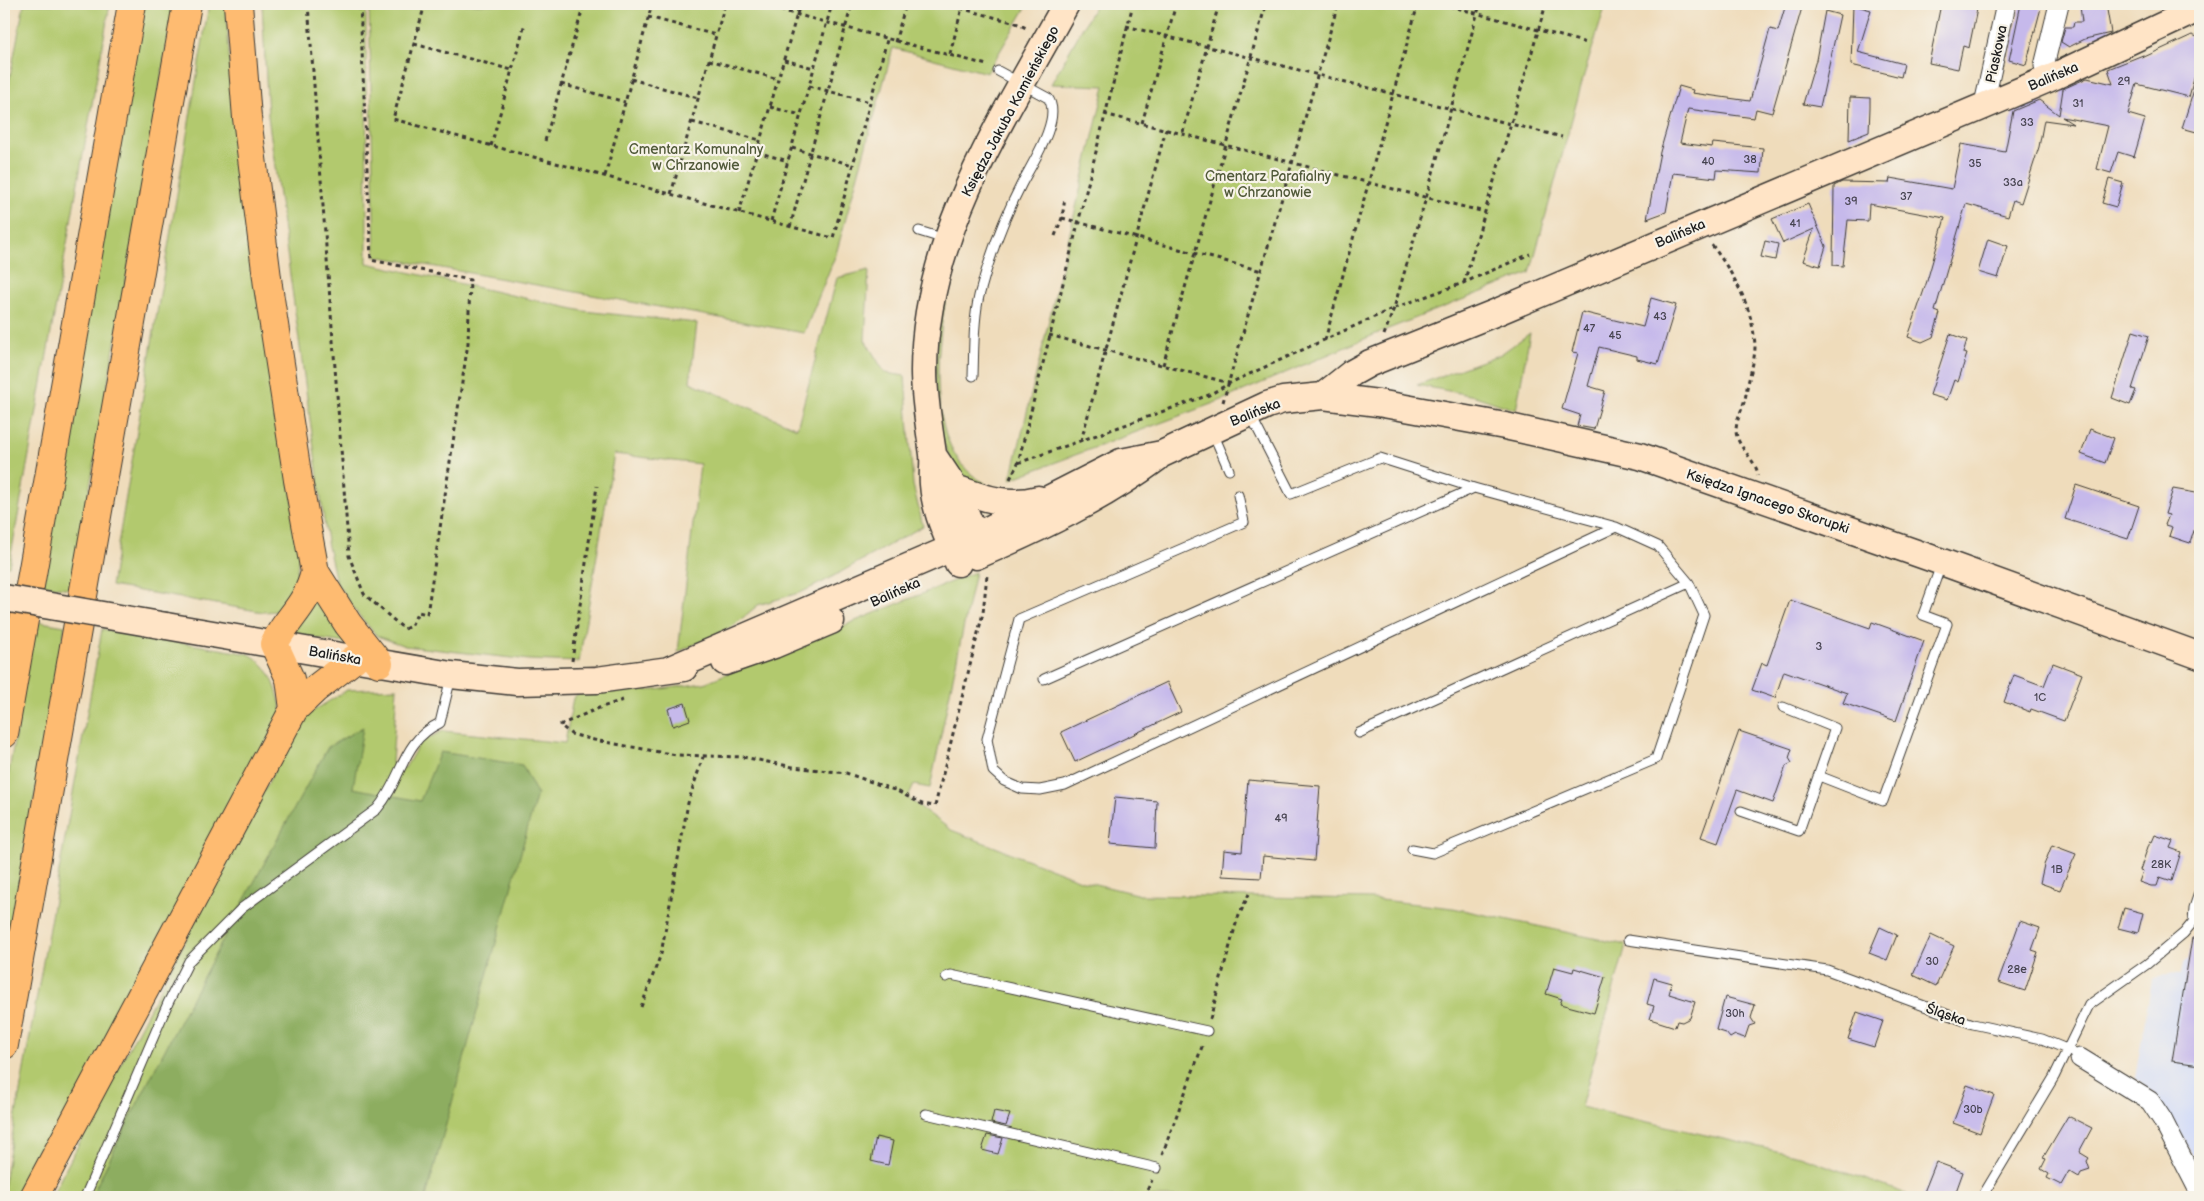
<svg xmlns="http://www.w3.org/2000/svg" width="2204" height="1201" font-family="'Balsamiq Sans',sans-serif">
	<rect width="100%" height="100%" fill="#f7f3e8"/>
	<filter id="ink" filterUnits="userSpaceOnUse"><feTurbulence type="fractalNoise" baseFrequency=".02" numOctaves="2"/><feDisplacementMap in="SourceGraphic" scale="10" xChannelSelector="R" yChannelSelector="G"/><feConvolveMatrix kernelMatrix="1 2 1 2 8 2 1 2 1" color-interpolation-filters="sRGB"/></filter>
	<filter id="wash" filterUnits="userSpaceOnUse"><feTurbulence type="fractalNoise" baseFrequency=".0096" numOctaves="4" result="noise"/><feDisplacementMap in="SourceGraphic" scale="20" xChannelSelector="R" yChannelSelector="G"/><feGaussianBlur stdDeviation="1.12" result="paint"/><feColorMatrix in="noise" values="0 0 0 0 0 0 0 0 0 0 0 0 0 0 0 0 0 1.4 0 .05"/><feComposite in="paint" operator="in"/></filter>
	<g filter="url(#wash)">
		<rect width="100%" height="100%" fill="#efdcbb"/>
		<path fill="#d0daf9" d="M2200 954V1169L2179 1131 2155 1097 2135 1078 2152 980 2170 973 2181 974 2183 962Z"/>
		<path fill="#b2c96e" stroke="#677245" d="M24 4H110L9 566H4V108Z
			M141 4H174L72 589 42 585Z
			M209 4H226L233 120 300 546 295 587 280 611 263 612 111 586Z
			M262 4H366L367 263 583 311 697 323 690 382 797 428 837 278 869 270 865 340 885 373 905 376 913 485 923 526 823 582 802 592 758 605 732 627 678 652 700 464 614 454 579 662 529 660 405 646 377 636 357 613 336 582 327 542 268 116Z
			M369 4H1028L987 73 893 48 836 254 804 333 375 256Z
			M1096 4H1606L1584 75 1530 273 1383 331 1222 400 1011 479 1105 86 1051 84Z
			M957 248C941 311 913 447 985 483L984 489C928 461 934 394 937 340 938 325 936 306 941 291 945 276 952 262 957 248Z
			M1530 333 1516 410 1475 396 1417 385 1501 354Z
			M975 572 930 788 914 785 908 798 951 830 1083 881 1140 895 1372 899 1453 908 1626 945 1581 1107 1799 1156 1907 1194 1906 1197H51L302 718 347 690 397 688 392 763 405 768 420 742 443 731 565 743 573 698 579 693 655 690 704 683Z
			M316 597 351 644 287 634Z
			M35 621 65 626 4 968V800Z
			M102 629 249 654C271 666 277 688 282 712L26 1197H4V1182Z"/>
		<path fill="#8dad61" stroke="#54643e" d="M363 727 353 788 420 801 440 752 522 765 537 794 426 1197H91C165 1044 246 896 328 747Z"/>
		<g id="blocks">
			<path fill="#c6b9eb" d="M1786 4H1803L1772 113 1756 109 1754 118 1688 109 1680 143 1712 147 1713 143 1763 148 1761 173 1717 170 1716 178 1673 173 1666 212 1647 219 1660 152 1679 86 1693 90 1692 93 1750 101 1770 29 1778 31Z
				M1941 4H1978L1969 48 1963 46 1958 69 1929 63Z
				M2021 4H2042L2026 65 2009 60Z
				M2090 4H2106L2111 33 2085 39 2069 47 2061 42 2065 27H2073L2074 22H2082L2080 6Z
				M1853 5 1871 10 1858 52 1904 64 1901 77 1851 65Z
				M1825 11 1840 15 1820 107 1803 104 1816 60Z
				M2192 35 2200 38V57L2189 97 2137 84 2128 114 2145 119 2134 157 2118 152 2111 173 2097 169 2108 126 2062 117 2073 124 2044 120 2039 147 2021 203 2013 200 2008 216 1966 204 1935 311 1940 313 1933 337 1922 342 1908 337 1927 281 1945 218 1869 204 1868 221 1848 220 1843 266 1833 265 1834 186 1842 182 1889 183 1890 178 1952 189 1961 144 2005 152 2013 111 2039 100 2059 115 2063 89 2087 78 2113 84 2108 69 2143 55 2142 58Z
				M2197 80H2200V133L2182 128Z
				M1850 97 1870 98V107L1869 132 1849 140Z
				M2109 179 2123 183 2116 207 2102 203Z
				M1808 204 1826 246 1820 266 1803 261 1814 229 1783 243 1772 219Z
				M1988 239 2008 246 1998 278 1978 272Z
				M1765 241 1778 244 1775 260 1761 257Z
				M1651 298 1676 305 1658 364 1637 359V356L1599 347 1588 386 1605 391 1594 429 1577 426 1580 415 1562 409 1578 353 1572 352 1582 312 1643 327Z
				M2133 331 2149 336 2132 389 2136 390 2130 405 2112 398Z
				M1950 334 1967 340 1963 353 1967 354 1958 382 1954 380 1947 400 1930 395Z
				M2090 429 2114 438 2105 463 2081 454Z
				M2076 485 2139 506 2128 539 2065 519Z
				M2173 489 2196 493 2200 498V512L2190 543 2169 536 2172 527 2165 525 2169 515 2165 514Z
				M1790 600 1870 628 1872 622 1924 641 1896 721 1843 703 1847 693 1784 671 1775 698 1752 690 1762 663 1767 665Z
				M2053 663 2082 674 2064 721 2031 709 2030 712 2004 702 2014 675 2044 686Z
				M1167 682 1181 712 1075 762 1061 732Z
				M685 703 690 720 673 726 668 709Z
				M1739 731 1792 749 1789 758 1792 763 1786 766 1773 803 1737 790 1718 843 1701 837Z
				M1248 780 1320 786 1314 861 1263 856 1261 878 1222 876 1224 850 1242 852Z
				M1115 797 1157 801 1155 848 1110 844Z
				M2155 835 2173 841 2170 848 2181 852 2172 881 2160 877 2157 886H2151L2139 882 2143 871 2140 870 2150 841 2152 842Z
				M2052 845 2076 854 2060 890 2040 883 2044 865Z
				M2124 908 2143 913 2138 933 2118 928Z
				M2020 921 2040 928 2032 950 2038 952 2025 991 1998 982Z
				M1880 927 1897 935 1887 960 1869 953Z
				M1931 935 1954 946 1936 986 1913 975Z
				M2192 938H2200V1065L2172 1061Z
				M1554 967 1573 972 1574 968 1605 977 1594 1013 1560 1004 1562 999 1546 994Z
				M1654 978 1672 983 1669 994 1695 1002 1690 1018 1682 1022 1677 1021 1675 1027 1650 1019 1654 1006 1647 1004Z
				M1725 997 1755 1005 1751 1018 1755 1024 1749 1026 1745 1038 1735 1035 1730 1038 1726 1033 1716 1030Z
				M1857 1012 1883 1021 1874 1047 1848 1039Z
				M1967 1085 1994 1095 1980 1133 1953 1123Z
				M994 1111 1010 1114 1006 1126 991 1123Z
				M2068 1116 2092 1128 2079 1152 2089 1158 2087 1161 2090 1170 2081 1173 2079 1177 2069 1171 2061 1185 2047 1178 2049 1174 2041 1169 2046 1159 2043 1158Z
				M987 1135 1003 1138 998 1154 982 1150Z
				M876 1137 893 1141 888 1165 871 1161Z
				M1936 1162 1963 1172 1954 1197H1922Z"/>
		</g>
	</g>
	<g filter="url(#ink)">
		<use href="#blocks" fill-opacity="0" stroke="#3c3934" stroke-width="1"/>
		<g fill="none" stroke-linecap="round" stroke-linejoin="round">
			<defs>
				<path id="lane" d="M919 231 945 239
					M973 376C974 350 973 322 979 296 989 258 1003 220 1021 185 1031 165 1063 118 1048 98L998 71
					M1251 416 1291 494 1380 458 1474 488 1616 527 1658 546 1689 583 1704 615 1656 759 1433 853 1412 849
					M1213 433 1229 470
					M1238 495 1244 522 1019 619 987 739 993 771 1004 781 1022 789 1040 790 1065 785 1616 527
					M1044 679 1474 488
					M1359 733 1689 583
					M1819 776 1883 801 1947 624 1923 615 1941 565
					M1741 811 1799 831 1835 728 1783 707
					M1628 940 1827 970 1973 1024 2042 1039 2069 1050 2080 1058
					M946 977 951 975 1207 1031
					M926 1114 1157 1168
					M85 1197 168 1003 189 961 242 908 377 809C403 779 401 741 440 723L451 677
					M1982 1197 2054 1077 2089 1005 2147 964 2184 933 2193 922 2194 908 2200 890"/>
				<path id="street" d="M2047 79 2044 66 2059 4
					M1984 104 2006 4
					M2080 1058 2150 1101 2162 1119 2200 1193"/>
				<path id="secondary" d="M1323 396 1352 373 1370 363 1497 312 2055 76 2200 8
					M933 455 955 488 982 552
					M955 488C984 498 1008 507 1038 499
					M976 556C1039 529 1102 499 1157 458
					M958 563C948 537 935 513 933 484 932 474 934 464 933 454 929 426 924 399 924 371 924 235 1004 118 1066 4
					M166 626 451 675 517 682 597 680 684 668
					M725 662 774 645 831 621
					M668 670 952 548 1121 462 1162 454 1267 405 1283 400 1323 396 1378 403 1505 426 1640 456 1942 562 2200 656"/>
				<path id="highway" d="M238 4 247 118 268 286 298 480 315 572 348 624 379 663
					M294 709 290 679 274 644C288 616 307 606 315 572
					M4 734 132 4
					M4 1045 187 4
					M34 1197 294 709 314 690 354 659"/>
			</defs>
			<use href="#lane" stroke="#3c3934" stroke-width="11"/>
			<use href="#street" stroke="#3c3934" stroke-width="21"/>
			<use href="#secondary" stroke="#3c3934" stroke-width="29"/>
			<use href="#highway" stroke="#3c3934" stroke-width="30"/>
			<path stroke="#3c3934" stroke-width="3" stroke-dasharray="4 4" stroke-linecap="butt" d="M308 4 349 556 364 594 404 629 411 626 418 612 427 614 468 343 470 280 371 260 360 4
				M425 4 393 119 833 238 887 40
				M757 4 987 65
				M945 4 1016 23 1028 29
				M1442 4 1587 43
				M648 17 716 35
				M1126 26 1562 137
				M895 42 906 4
				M414 44 512 70
				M950 54 963 4
				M709 60 778 79
				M784 60 814 68
				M631 79 698 98
				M561 84 625 102
				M809 86 870 102
				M770 107 801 115
				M1104 114C1232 146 1358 181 1485 212
				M692 122 760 140
				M1142 123 1176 4
				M1183 132 1219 4
				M545 141 584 4
				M491 146 525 23
				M792 148 853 165
				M757 152 788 161
				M605 176 652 4
				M671 194 725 4
				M739 213 800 4
				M1062 218 1262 271
				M771 221 832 4
				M790 227 852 4
				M1055 236 1062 218 1065 198
				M1712 245C1734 275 1753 307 1755 346 1755 362 1748 379 1746 394 1744 407 1736 419 1736 431 1737 448 1756 459 1758 475
				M1464 283 1546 4
				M1049 335 1229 383
				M1384 335 1394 308 1426 198 1480 4
				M1325 340 1418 4
				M1163 365 1266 4
				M1223 402 1338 4
				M1081 441 1166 129
				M1018 463 1209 395 1230 383 1394 308 1463 283 1530 254
				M1010 479 1018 463 1133 4
				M572 661 597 486
				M623 700 599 708 560 725 571 734 594 740 676 755 743 757 793 767 846 773 897 791 922 804 935 806 983 613 987 575
				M641 1007 661 954 688 803 703 757
				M1210 1019 1237 920 1249 894
				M1162 1155 1203 1044
				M1144 1197 1152 1180"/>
			<use href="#lane" stroke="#fff" stroke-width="9"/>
			<use href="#street" stroke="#fff" stroke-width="19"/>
			<use href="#secondary" stroke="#ffe4c6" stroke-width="26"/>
			<use href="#highway" stroke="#febb71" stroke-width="28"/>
			<defs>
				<path id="secondary-bridge" d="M4 598 166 626"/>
			</defs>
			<use href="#secondary-bridge" stroke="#3c3934" stroke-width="29" stroke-linecap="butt"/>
			<use href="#secondary-bridge" stroke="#ffe4c6" stroke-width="26"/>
		</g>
	</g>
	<g text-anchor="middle" stroke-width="4.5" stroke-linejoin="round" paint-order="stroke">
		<g font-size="11" fill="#464350">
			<text x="2124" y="85">29</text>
			<text x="2078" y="107">31</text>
			<text x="2027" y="126">33</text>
			<text x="1750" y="163">38</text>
			<text x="1708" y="165">40</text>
			<text x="1975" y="167">35</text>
			<text x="2013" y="186">33a</text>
			<text x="1906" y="200">37</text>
			<text x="1851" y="205">39</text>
			<text x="1795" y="227">41</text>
			<text x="1660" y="320">43</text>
			<text x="1589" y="332">47</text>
			<text x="1615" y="339">45</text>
			<text x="1819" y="650">3</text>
			<text x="2040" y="701">1C</text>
			<text x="1281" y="822">49</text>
			<text x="2161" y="868">28K</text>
			<text x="2057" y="873">1B</text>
			<text x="1932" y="965">30</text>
			<text x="2017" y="973">28e</text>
			<text x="1735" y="1017">30h</text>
			<text x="1973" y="1113">30b</text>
		</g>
		<g font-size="14" fill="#1c1c1c" stroke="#f7f3e8">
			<text transform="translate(1996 54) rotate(-78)" y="5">Piaskowa</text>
			<text transform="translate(2053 76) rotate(-23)" y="5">Balińska</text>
			<text transform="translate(1010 111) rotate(-62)" y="5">Księdza Jakuba Kamieńskiego</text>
			<text transform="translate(1680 233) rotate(-23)" y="5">Balińska</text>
			<text transform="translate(1255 412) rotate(-22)" y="5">Balińska</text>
			<text transform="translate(1768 501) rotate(19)" y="5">Księdza Ignacego Skorupki</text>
			<text transform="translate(895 592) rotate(-24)" y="5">Balińska</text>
			<text transform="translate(335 655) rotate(10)" y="5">Balińska</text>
			<text transform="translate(1946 1014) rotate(19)" y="5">Śląska</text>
		</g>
		<g font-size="14" fill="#505939" stroke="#f7f3e8">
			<text x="696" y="154">Cmentarz Komunalny<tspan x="696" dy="16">w Chrzanowie</tspan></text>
			<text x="1268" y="181">Cmentarz Parafialny<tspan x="1268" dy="16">w Chrzanowie</tspan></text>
		</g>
	</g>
	<rect width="2204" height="1201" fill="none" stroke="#f7f3e8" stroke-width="20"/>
</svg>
